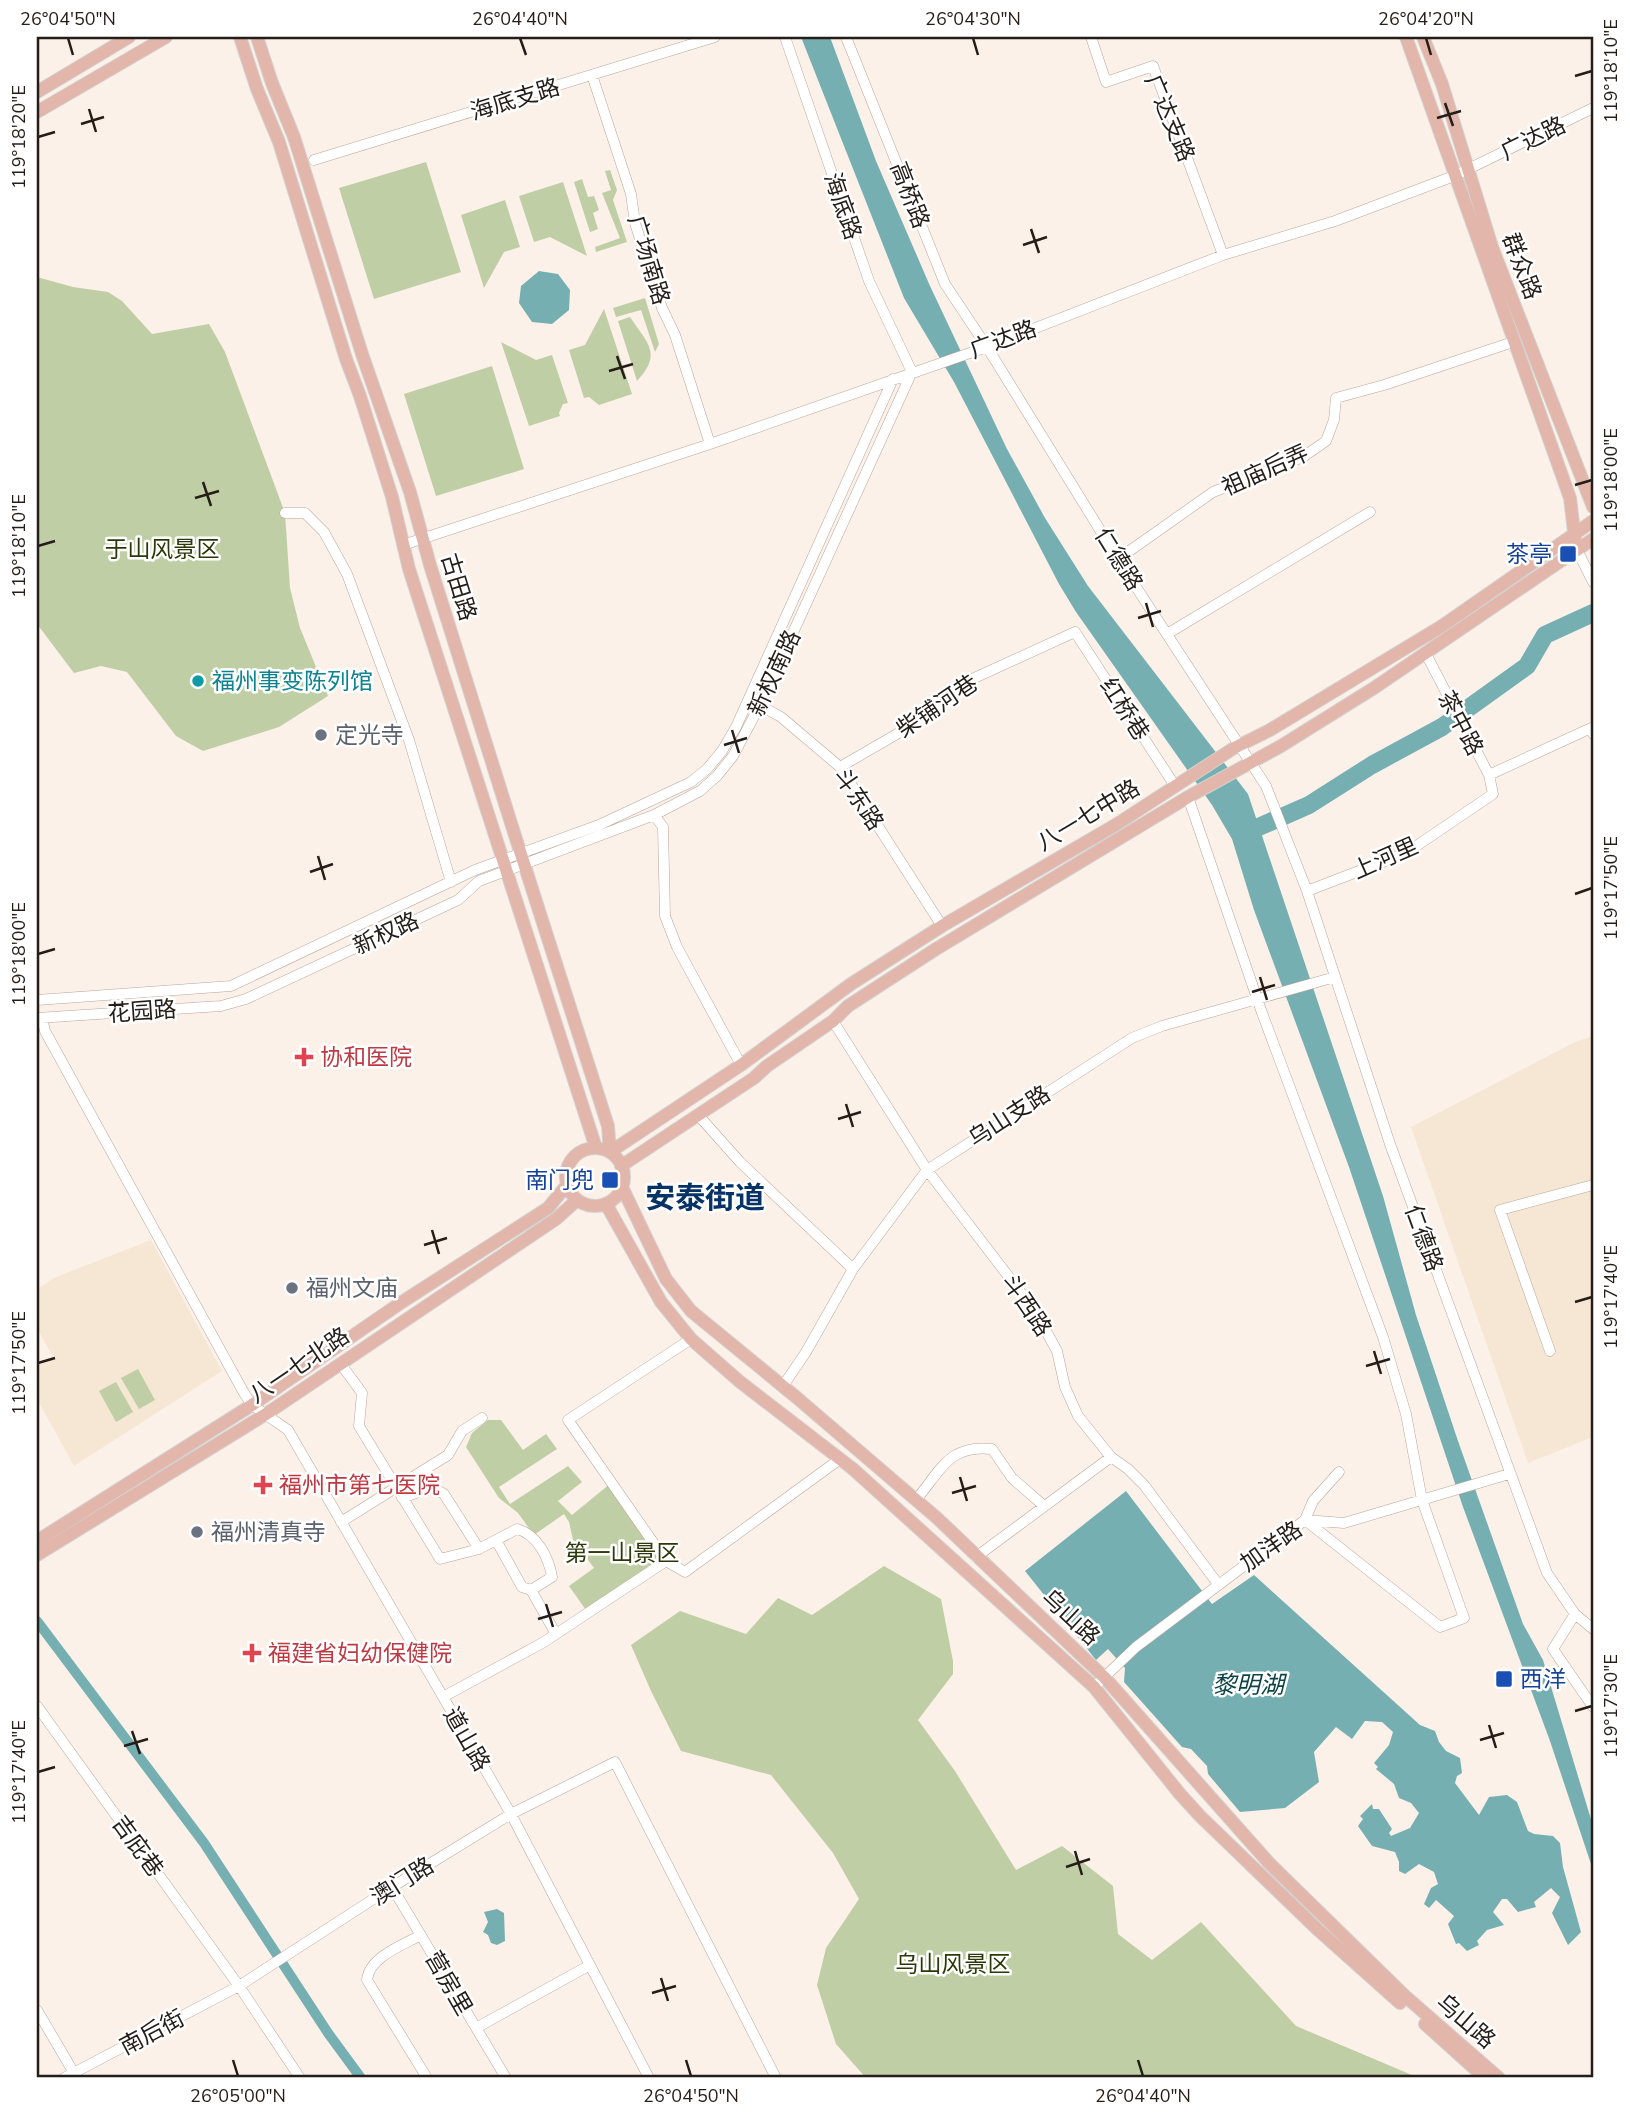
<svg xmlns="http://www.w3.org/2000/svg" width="1630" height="2115" font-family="'Nunito Sans','Noto Sans SC',sans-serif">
	<rect width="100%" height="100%" fill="#fcf1e9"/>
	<path fill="#f6e7d4" d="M1593 1036V1437L1528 1463 1411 1127 1575 1042Z
		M151 1240 222 1371 74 1466 37 1399V1366L53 1357 37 1328V1289L56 1277Z"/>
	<path fill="#bfcea5" d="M426 162 461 272 374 299 339 188Z
		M610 170 617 190 613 200 627 242 596 252 595 247 620 238 602 193 611 190 605 171Z
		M582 179 588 197 594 196 599 210 593 213 598 229 590 232 574 182Z
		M563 182 587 256 550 237 534 242 519 196Z
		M505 200 520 247 504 252 484 288 461 215Z
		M37 277 73 287 108 292 122 301 152 334 209 324 225 352 285 513 290 588 300 628 328 696 279 727 203 751 176 736 127 672 101 666 74 673 37 624Z
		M645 298 659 344 655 352 641 310 616 317 613 308Z
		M604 309 632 394 599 405 589 397 584 398 569 350 585 345Z
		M630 317C647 343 663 353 637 381L618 321Z
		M501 342 536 360 552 355 568 403 563 404 559 413 560 416 529 426Z
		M492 366 524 469 436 496 404 394Z
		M138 1369 155 1400 139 1409 121 1378Z
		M116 1382 133 1412 116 1422 99 1391Z
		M488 1420H501L523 1450 546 1434 557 1449 499 1487 510 1504 568 1466 582 1482 558 1501 572 1515 611 1483 666 1561 588 1613 569 1586 594 1568 573 1540 569 1522 564 1514 534 1535 518 1513 499 1498 466 1447 472 1433Z
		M884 1566 941 1599 953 1661V1674L918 1720 955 1771 1016 1870 1062 1846 1113 1886 1118 1934 1152 1960 1201 1922 1296 2026 1419 2078H866L836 2044 817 1985 826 1948 859 1899 833 1853 771 1775 681 1751 651 1691 631 1645 680 1611 746 1634 778 1598 812 1615Z"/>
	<path fill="#75afb2" d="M801 37H830L876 161 930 286 1007 449 1045 518 1088 586 1248 794 1383 1196 1416 1315 1458 1441 1523 1624 1543 1660 1593 1826V1870L1550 1741 1463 1507 1349 1167 1254 910 1232 839 1212 805 1076 612 1059 584 954 382 904 298Z
		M539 271 558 274 570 290 569 310 552 324 532 322 519 303 521 286Z
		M1126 1491 1212 1604 1254 1575 1420 1725 1435 1731 1439 1742 1446 1751 1460 1758 1462 1773 1457 1776 1455 1783 1479 1815 1489 1797 1507 1795 1517 1802 1528 1831 1534 1834 1553 1836 1560 1843 1563 1867 1581 1932 1568 1945 1552 1913 1560 1897 1551 1888 1534 1902 1536 1907 1518 1912 1507 1899H1502L1493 1912 1504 1925 1487 1930 1477 1941 1479 1945 1467 1951 1459 1943 1456 1944 1448 1924 1454 1916 1436 1900 1429 1908 1424 1904 1431 1888 1438 1884 1434 1872 1419 1864 1405 1874 1399 1871V1862L1395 1852 1372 1846 1358 1826 1363 1819 1360 1816 1372 1804 1373 1809H1379L1392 1829 1389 1833 1391 1836 1410 1828 1419 1813 1411 1803 1399 1798 1394 1784 1376 1769 1378 1767 1374 1763 1389 1745 1393 1732 1382 1722 1365 1721 1352 1739 1336 1727 1314 1752 1319 1782 1285 1808 1240 1812 1208 1774 1207 1766 1191 1749 1182 1747 1124 1682 1125 1668 1108 1649 1096 1660 1025 1571Z
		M497 1909 504 1913 505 1941 497 1945 491 1943 488 1935 483 1932 488 1922 484 1912Z"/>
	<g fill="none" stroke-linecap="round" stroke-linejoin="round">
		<path stroke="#75afb2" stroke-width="10" d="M37 1621 204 1843 328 2033 361 2078"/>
		<path stroke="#75afb2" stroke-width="18" d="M1245 833 1309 805 1372 765 1442 727 1527 666 1545 635 1593 613"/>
		<defs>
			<path id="minor" d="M846 37 945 284 987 347 1121 564 1266 786 1307 891 1390 1144 1547 1573 1575 1614 1593 1629
				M1091 37 1106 82 1153 66 1223 255
				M592 75 631 194 635 223 662 308 675 335 710 444
				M314 160 715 37
				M285 513H305L324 532 347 574 409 740 451 882
				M403 545 710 444 987 347 1223 255 1335 221 1454 176 1593 108
				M1577 550 1593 582
				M1118 559 1213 492 1303 457 1326 441 1334 420 1336 398 1384 385 1513 342
				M1167 634 1370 512
				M754 702 781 717 840 767 942 926
				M840 767 909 727 970 680 1075 632 1175 786
				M1489 775 1591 728 1593 734
				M1188 797 1261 1010 1383 1337 1406 1414 1422 1500 1464 1618 1440 1627 1305 1520 1313 1501 1339 1472
				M654 815 663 827 665 916 677 947 741 1065
				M1307 891 1406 853 1493 794 1489 775 1426 654
				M37 1000 231 986 475 870 599 825 691 782 707 769 722 751 736 727 893 379
				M37 1018 221 1006 246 999 458 900 479 881 654 815 700 791 717 776 733 756 760 705 912 372 869 281 785 37
				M42 1018 45 1031 244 1393 252 1405 288 1430 511 1814 649 2078
				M833 1021 927 1170 1035 1311 1057 1351 1065 1387 1078 1416 1111 1457 1128 1469 1144 1485 1218 1584
				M699 1116 740 1162 853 1269
				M691 1339 568 1420 666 1561 685 1572 840 1459
				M1550 1351 1500 1210 1593 1185
				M340 1363 362 1393 359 1426 440 1559 479 1549 517 1529C537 1534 549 1558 552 1577L531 1590 522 1587 496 1540
				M783 1386 806 1352 853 1269 927 1170 1132 1038 1162 1026 1335 977
				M402 1498 432 1487 444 1494 479 1549
				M916 1500C941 1470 949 1444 992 1449L1012 1478 1044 1506
				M341 1522 448 1455 462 1431 482 1418
				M976 1557 1111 1457
				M531 1590 556 1634
				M1575 1614 1553 1649 1593 1707
				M1094 1687 1136 1647 1305 1520 1344 1523 1509 1474
				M443 1697 544 1642 666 1561
				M37 1706 239 1986 300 2078
				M392 1887 506 2078
				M421 1935C403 1945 369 1957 367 1980L427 2078
				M37 2010 74 2073
				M476 2028 590 1965
				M64 2078 239 1986 392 1887 511 1814 615 1762 776 2078"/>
			<path id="major" d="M240 37 257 89 279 142 346 359 360 396 392 497 409 569 596 1148
				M257 37 272 83 294 137 362 354 410 492 430 565 511 823 608 1126 610 1152 741 1065 851 984 942 926 1117 824 1234 748 1270 730 1442 626 1593 521
				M1406 37 1570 498 1575 540
				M1423 37 1442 84 1492 247 1593 507
				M37 92 129 37
				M37 112 166 37
				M566 1177a29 29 0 1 1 58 0a29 29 0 1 1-58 0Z
				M621 1166 754 1078 767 1066 833 1021 848 1006 936 949 1188 797 1281 746 1374 688 1593 539
				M622 1187 666 1279 691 1311 796 1397 937 1518 1105 1678 1269 1863 1405 1996 1499 2078
				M606 1204 661 1302 691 1339 739 1381 853 1469 1094 1687 1180 1794 1200 1816 1316 1928 1400 2003
				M37 1541 252 1405 402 1302 548 1208 567 1185
				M37 1555 266 1414 556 1219 577 1200
				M1425 2024 1485 2078"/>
		</defs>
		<use href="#minor" stroke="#b8a69a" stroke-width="11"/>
		<use href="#major" stroke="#d3d2d1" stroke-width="14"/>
		<use href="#minor" stroke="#fff" stroke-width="10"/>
		<use href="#major" stroke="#e2b6aa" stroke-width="12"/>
	</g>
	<path fill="none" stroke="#241d18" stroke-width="2.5" d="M68 38 73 55M520 38 526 55M973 38 978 55M1426 38 1431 55M1575 76 1592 71M1445 103 1453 126M89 109 96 132M1437 118 1461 111M81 124 104 117M38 137 55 132M1031 229 1039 253M1023 245 1047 237M617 356 625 379M609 371 633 364M203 482 211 506M1575 485 1592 480M195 498 219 491M38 546 55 541M1146 603 1153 627M1138 618 1161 611M732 730 739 753M724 745 747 738M318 856 325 880M310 872 333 864M1575 894 1592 888M38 954 55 949M1260 977 1267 1000M1252 992 1275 985M846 1104 853 1127M838 1119 861 1112M432 1230 439 1254M424 1245 447 1238M1575 1302 1592 1297M1374 1351 1381 1374M38 1363 55 1358M1366 1366 1390 1359M960 1477 967 1501M952 1493 976 1486M546 1604 553 1627M538 1619 562 1612M1575 1711 1592 1706M1489 1725 1496 1748M132 1731 140 1754M1480 1740 1504 1733M124 1746 148 1739M38 1772 55 1767M1075 1851 1082 1875M1066 1867 1090 1859M661 1978 668 2001M652 1993 676 1986M233 2060 238 2076M686 2060 691 2076M1138 2060 1143 2076"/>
	<g fill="#1a4fb4" stroke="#fff" stroke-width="2.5">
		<rect x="1559" y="545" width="18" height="18" rx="3.5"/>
		<rect x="601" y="1171" width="18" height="18" rx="3.5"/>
		<rect x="1495" y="1670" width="18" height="18" rx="3.5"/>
	</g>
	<circle fill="#0f9aa8" stroke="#fff" stroke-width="2.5" cx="198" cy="681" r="7"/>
	<g fill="#6b7280" stroke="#fff" stroke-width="2.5">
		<circle cx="321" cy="735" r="7"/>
		<circle cx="292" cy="1288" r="7"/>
		<circle cx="197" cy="1532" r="7"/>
	</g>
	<g fill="#e0444e" stroke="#fff" stroke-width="2.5">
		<path d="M300.5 1046.5h7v7h7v7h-7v7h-7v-7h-7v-7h7z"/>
		<path d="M259.5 1474.5h7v7h7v7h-7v7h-7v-7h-7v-7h7z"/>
		<path d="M248.5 1642.5h7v7h7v7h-7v7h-7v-7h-7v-7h7z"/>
	</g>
	<g text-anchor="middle" stroke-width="5" stroke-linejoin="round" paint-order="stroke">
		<g font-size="23" fill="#241d18" stroke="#fff">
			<text transform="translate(515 99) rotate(-17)" y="8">海底支路</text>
			<text transform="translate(1170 118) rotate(67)" y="8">广达支路</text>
			<text transform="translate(1533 138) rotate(-26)" y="8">广达路</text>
			<text transform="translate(910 195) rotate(69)" y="8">高桥路</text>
			<text transform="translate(843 206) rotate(71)" y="8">海底路</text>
			<text transform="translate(649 260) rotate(73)" y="8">广场南路</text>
			<text transform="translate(1522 266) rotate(69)" y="8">群众路</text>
			<text transform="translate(1003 339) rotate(-20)" y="8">广达路</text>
			<text transform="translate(1265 470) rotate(-24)" y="8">祖庙后弄</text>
			<text transform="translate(1119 559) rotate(58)" y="8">仁德路</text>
			<text transform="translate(459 587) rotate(73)" y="8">古田路</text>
			<text transform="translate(774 673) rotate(-65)" y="8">新权南路</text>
			<text transform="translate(937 706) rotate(-34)" y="8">柴铺河巷</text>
			<text transform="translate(1125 709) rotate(57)" y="8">红桥巷</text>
			<text transform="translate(1461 723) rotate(62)" y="8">茶中路</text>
			<text transform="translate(859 799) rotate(56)" y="8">斗东路</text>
			<text transform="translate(1088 815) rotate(-31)" y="8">八一七中路</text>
			<text transform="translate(1385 858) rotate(-24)" y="8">上河里</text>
			<text transform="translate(386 933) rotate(-25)" y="8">新权路</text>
			<text transform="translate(142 1011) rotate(-4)" y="8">花园路</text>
			<text transform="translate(1009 1116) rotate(-33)" y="8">乌山支路</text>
			<text transform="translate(1424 1238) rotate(70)" y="8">仁德路</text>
			<text transform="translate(1027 1305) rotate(56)" y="8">斗西路</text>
			<text transform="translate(299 1365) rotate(-34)" y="8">八一七北路</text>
			<text transform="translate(1271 1546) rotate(-35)" y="8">加洋路</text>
			<text transform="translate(1071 1617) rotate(43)" y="8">乌山路</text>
			<text transform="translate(467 1739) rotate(60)" y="8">道山路</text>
			<text transform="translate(138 1846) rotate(54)" y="8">吉庇巷</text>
			<text transform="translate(402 1881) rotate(-32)" y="8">澳门路</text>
			<text transform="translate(449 1983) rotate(60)" y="8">营房里</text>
			<text transform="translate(1466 2021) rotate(41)" y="8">乌山路</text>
			<text transform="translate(152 2032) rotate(-28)" y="8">南后街</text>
		</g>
		<g font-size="23" fill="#2b3908" stroke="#fff">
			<text x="162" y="557">于山风景区</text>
			<text x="622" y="1561">第一山景区</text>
			<text x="953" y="1972">乌山风景区</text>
		</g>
		<g font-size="23" fill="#164399" stroke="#fff" text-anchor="end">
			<text x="1552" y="562">茶亭</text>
			<text x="594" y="1188">南门兜</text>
			<text x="1520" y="1687" text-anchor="start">西洋</text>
		</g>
		<g font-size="23" fill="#0d838f" stroke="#fff" text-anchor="start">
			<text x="212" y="689">福州事变陈列馆</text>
		</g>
		<g font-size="23" fill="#5b616d" stroke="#fff" text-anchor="start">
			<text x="335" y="743">定光寺</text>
			<text x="306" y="1296">福州文庙</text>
			<text x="211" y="1540">福州清真寺</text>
		</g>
		<g font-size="23" fill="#be3a42" stroke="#fff" text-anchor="start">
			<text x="320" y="1065">协和医院</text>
			<text x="279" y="1493">福州市第七医院</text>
			<text x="268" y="1661">福建省妇幼保健院</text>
		</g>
		<g font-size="24" font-style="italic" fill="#0d4447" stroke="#fff">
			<text x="1248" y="1693">黎明湖</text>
		</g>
		<g font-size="30" font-weight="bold" fill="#073265" stroke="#fff">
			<text x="705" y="1208">安泰街道</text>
		</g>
	</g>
	<rect width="1630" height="2115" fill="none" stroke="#ffffff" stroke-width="77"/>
	<rect x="38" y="38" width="1554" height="2038" fill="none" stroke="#241d18" stroke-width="2.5"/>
	<g font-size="18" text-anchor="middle" fill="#241d18">
		<text x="68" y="25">26°04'50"N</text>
		<text x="520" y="25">26°04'40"N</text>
		<text x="973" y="25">26°04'30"N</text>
		<text x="1426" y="25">26°04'20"N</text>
		<text transform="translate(1611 71) rotate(-90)" y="6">119°18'10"E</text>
		<text transform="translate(19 137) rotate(-90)" y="6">119°18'20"E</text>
		<text transform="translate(1611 480) rotate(-90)" y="6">119°18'00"E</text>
		<text transform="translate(19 546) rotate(-90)" y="6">119°18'10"E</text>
		<text transform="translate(1611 888) rotate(-90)" y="6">119°17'50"E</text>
		<text transform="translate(19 954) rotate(-90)" y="6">119°18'00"E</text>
		<text transform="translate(1611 1297) rotate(-90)" y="6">119°17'40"E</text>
		<text transform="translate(19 1363) rotate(-90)" y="6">119°17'50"E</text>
		<text transform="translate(1611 1706) rotate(-90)" y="6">119°17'30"E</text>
		<text transform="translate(19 1772) rotate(-90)" y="6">119°17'40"E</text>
		<text x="238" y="2102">26°05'00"N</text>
		<text x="691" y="2102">26°04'50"N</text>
		<text x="1143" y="2102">26°04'40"N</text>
	</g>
</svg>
